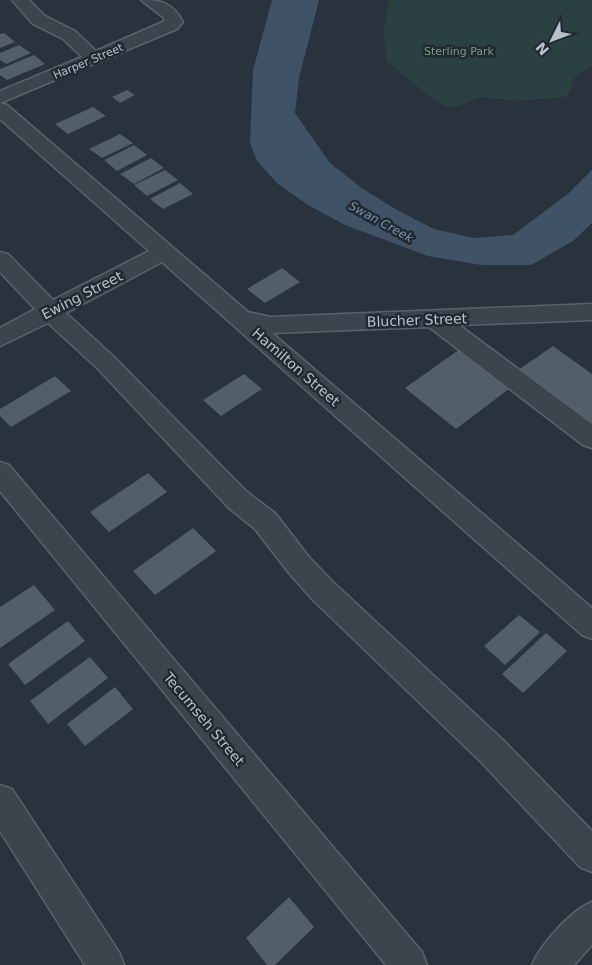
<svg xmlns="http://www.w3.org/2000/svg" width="592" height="965" font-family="'DejaVu Sans',sans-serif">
	<rect width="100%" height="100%" fill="#28333e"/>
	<path fill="#2b4040" d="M389 0H592V67C586 70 578 73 574 79 569 86 574 92 565 97L517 101 479 97 459 106 446 107 435 101 386 61 384 30Z"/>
	<path fill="#405265" d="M272 0H319L299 78 295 113 330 163 363 189 397 210 434 229 473 238 513 235 569 193 592 170V223L573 241 531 265H481L428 256 345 225 308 205 278 184 257 161 250 143 253 70Z"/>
	<path fill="#525e69" d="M4 33 15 42 0 48V34Z
		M19 45 31 53 6 64 0 60V53Z
		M34 55 45 64 7 80 0 75V69Z
		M127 90 135 95 120 103 112 97Z
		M93 107 106 116 68 134 55 124Z
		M120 134 133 143 102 158 89 149Z
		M134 145 147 155 117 171 104 160Z
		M151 158 164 168 134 184 120 174Z
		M165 170 178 180 147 196 134 185Z
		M180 183 193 194 163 209 150 199Z
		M282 268 300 282 265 303 247 289Z
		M553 346 592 374V433L514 373Z
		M463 347 514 385 456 429 405 388Z
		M244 374 262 389 221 416 203 400Z
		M55 376 71 391 11 427 0 416V409Z
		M148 473 167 492 109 532 90 512Z
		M193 528 216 551 155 595 133 571Z
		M34 585 55 610 0 648V607Z
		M519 615 540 632 505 665 484 646Z
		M68 621 85 641 25 685 8 664Z
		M546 633 567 651 523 693 502 674Z
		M90 657 108 678 48 724 30 701Z
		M115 687 133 709 85 746 67 724Z
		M289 897 314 927 275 965H267L246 938Z"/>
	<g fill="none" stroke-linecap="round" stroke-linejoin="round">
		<defs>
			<path id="minor" d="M12 0H29L45 16 75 31 96 51 165 21 163 17 141 0C161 0 172 2 183 22L177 29 0 103 7 105 248 312 270 317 592 304V320L459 325 592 424V448L583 445 429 327 272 333 592 608V639L582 635 162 262 66 313 113 356 247 492 275 513 309 557 333 582 503 740 592 831V872L580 867 481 762 313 600 289 573 255 529 229 508 97 368 48 323 0 346V328L35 309 0 272V252L8 254 53 300 149 251 0 119V91L82 57 63 39 33 24Z
				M0 462 9 465 422 952 427 965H386L0 491Z
				M0 785 12 789 119 952 124 965H85L0 831Z
				M592 902V945L574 965H532C541 944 571 910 592 902Z"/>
		</defs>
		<use href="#minor" stroke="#5a636c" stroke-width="3"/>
		<use href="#minor" fill="#3c454e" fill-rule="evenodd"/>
	</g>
	<g text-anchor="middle" stroke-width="5" stroke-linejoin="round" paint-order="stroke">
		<g font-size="11" fill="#799c7f" stroke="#212a33">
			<text x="459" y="55">Sterling Park</text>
		</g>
		<g font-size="11" fill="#b8c0c9" stroke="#212a33">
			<text transform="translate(88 61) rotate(-23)" y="4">Harper Street</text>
		</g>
		<g font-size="12" font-style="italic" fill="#7c93a9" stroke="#212a33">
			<text transform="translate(381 222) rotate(29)" y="4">Swan Creek</text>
		</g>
		<g font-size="14" fill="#b8c0c9" stroke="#212a33">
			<text transform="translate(82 295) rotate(-27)" y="5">Ewing Street</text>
			<text transform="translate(417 320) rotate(-2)" y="5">Blucher Street</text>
			<text transform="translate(296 367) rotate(41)" y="5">Hamilton Street</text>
			<text transform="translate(204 719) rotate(50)" y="5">Tecumseh Street</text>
		</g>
	</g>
	<g transform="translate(552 40) rotate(228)" stroke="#212a33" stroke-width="4" paint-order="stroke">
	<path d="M0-4L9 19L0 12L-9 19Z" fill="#b8c0c9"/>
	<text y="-8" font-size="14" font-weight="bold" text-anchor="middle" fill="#b8c0c9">N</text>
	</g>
</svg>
